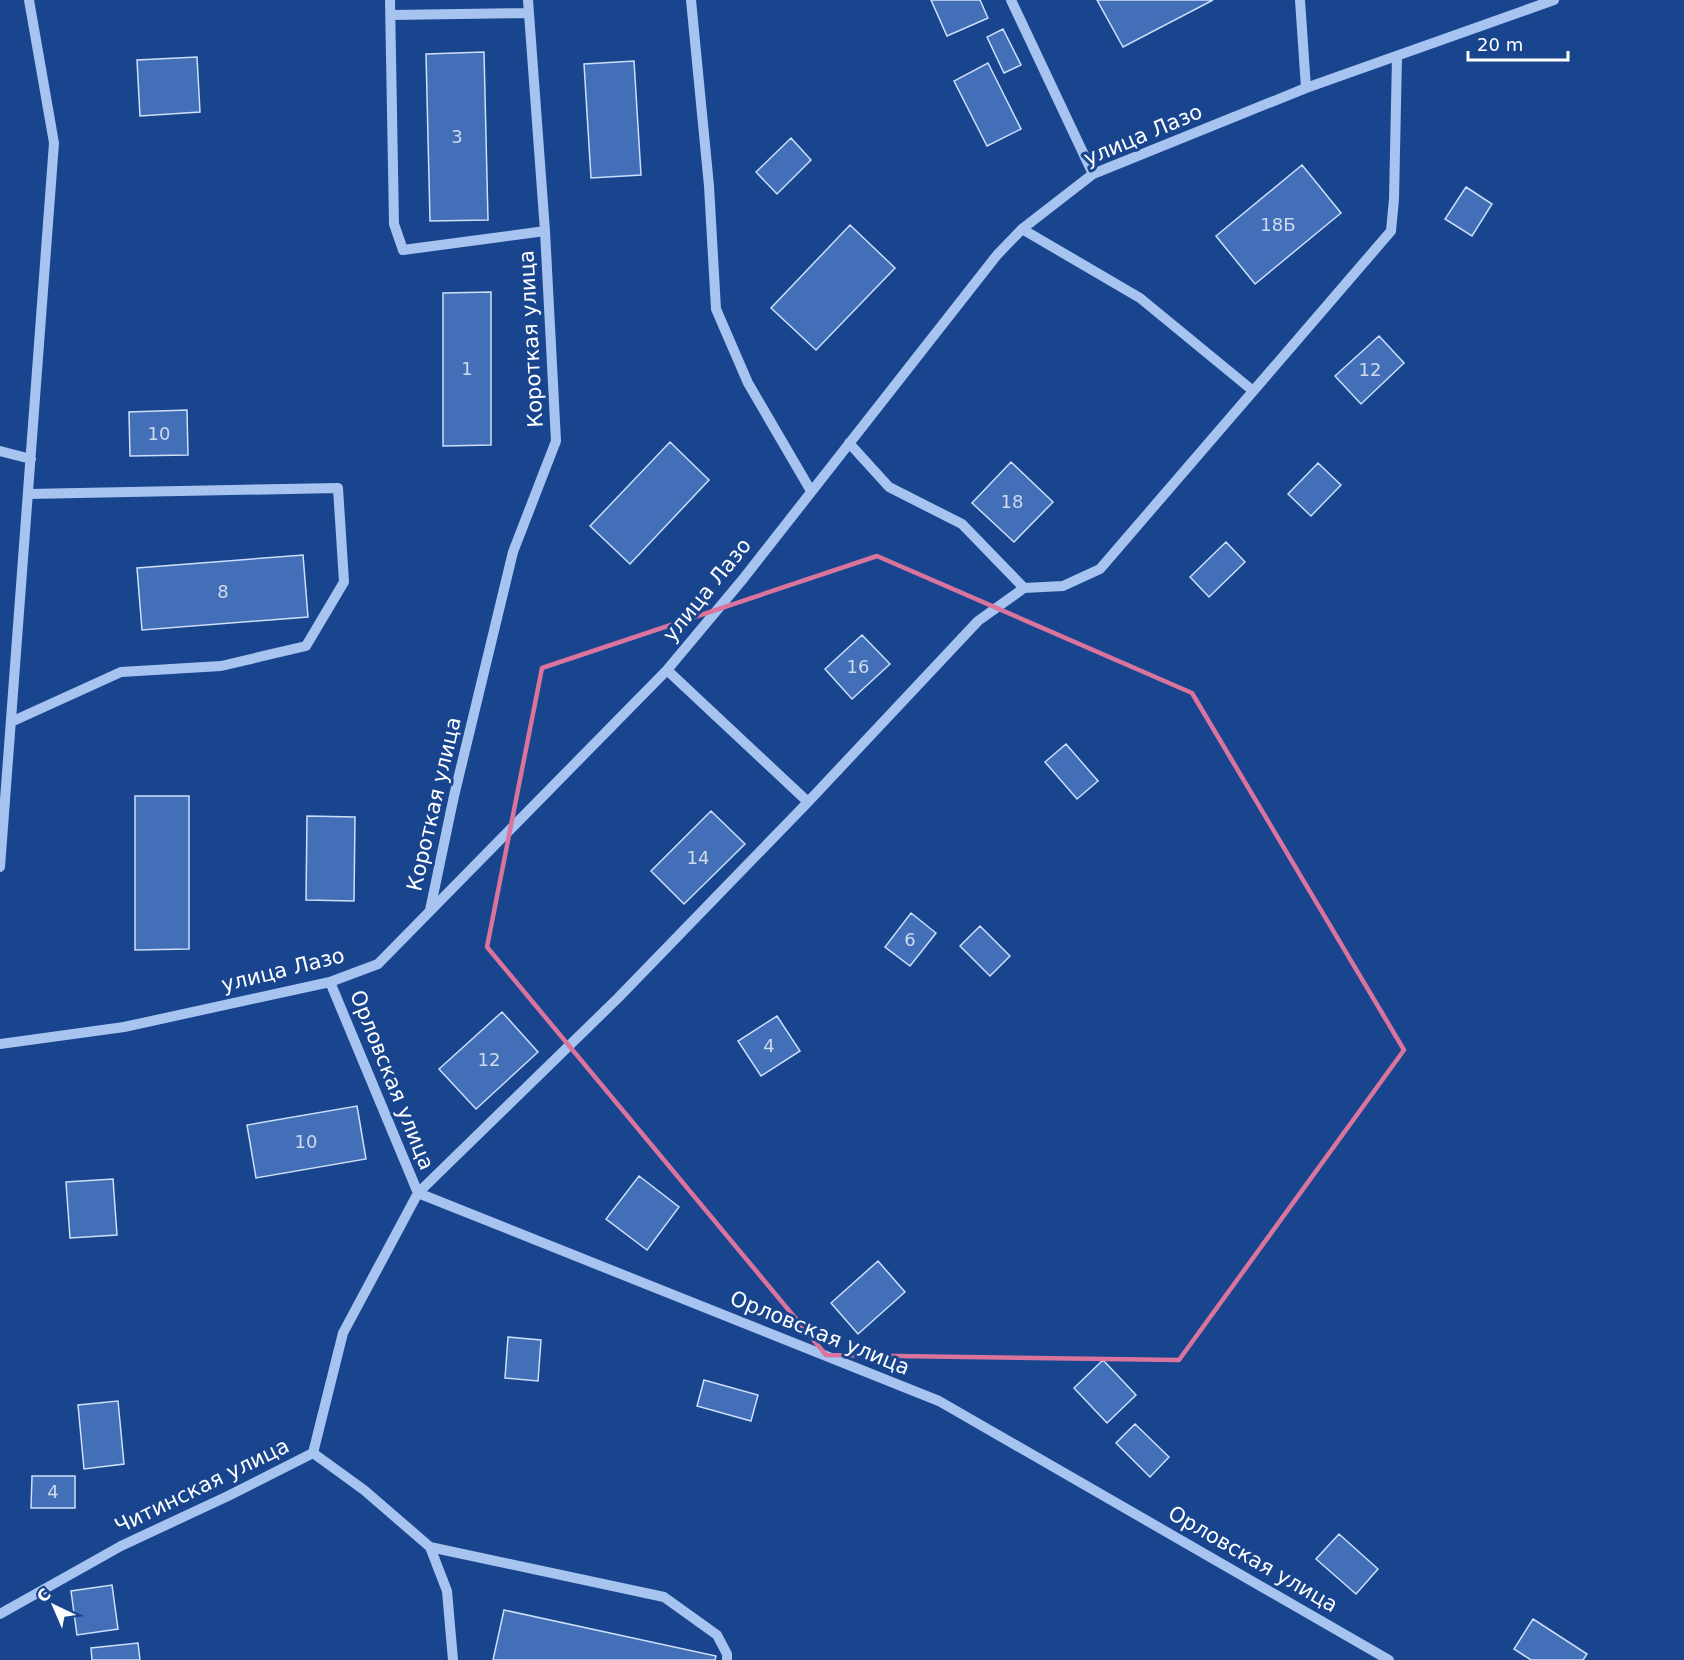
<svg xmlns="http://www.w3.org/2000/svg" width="1684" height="1660" font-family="'DejaVu Sans',sans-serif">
	<rect width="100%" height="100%" fill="#19458f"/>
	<path fill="#426fb7" stroke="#cddffa" stroke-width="1.5" d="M931 0H980L988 18 947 36Z
		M1097 0H1213L1123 47Z
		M1003 29 1021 65 1004 73 987 37Z
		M484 52 488 220 430 221 426 54Z
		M197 57 200 112 140 116 137 60Z
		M634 61 641 175 591 178 584 64Z
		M988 63 1021 129 987 146 954 81Z
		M791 138 811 160 777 194 756 172Z
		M1302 165 1341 213 1255 284 1216 236Z
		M1466 187 1492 204 1472 236 1445 219Z
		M850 225 895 268 816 350 771 308Z
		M491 292V445L443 446V293Z
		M1379 336 1404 363 1361 404 1335 376Z
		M187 410 188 455 130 456 129 412Z
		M670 442 709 480 630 564 590 526Z
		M1011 462 1053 502 1014 542 972 503Z
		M1318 463 1341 485 1311 516 1288 494Z
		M1226 542 1245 562 1209 597 1190 577Z
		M303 555 308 617 142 630 137 568Z
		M862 635 890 664 852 699 825 669Z
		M1066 744 1098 781 1077 799 1045 762Z
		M135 796H189V949L135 950Z
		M711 811 745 844 684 904 651 871Z
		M307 816 355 817 354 901 306 900Z
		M911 913 936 933 910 966 885 947Z
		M980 926 1010 956 990 976 960 946Z
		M502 1012 538 1052 476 1109 439 1069Z
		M777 1016 800 1051 761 1076 738 1041Z
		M357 1106 366 1159 256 1178 247 1125Z
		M639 1176 679 1207 647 1250 606 1219Z
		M113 1179 117 1235 70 1238 66 1182Z
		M878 1261 905 1292 858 1334 831 1303Z
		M508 1337 541 1340 538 1381 505 1378Z
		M1103 1360 1136 1395 1107 1423 1074 1388Z
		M704 1380 758 1395 751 1421 697 1406Z
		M118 1401 124 1464 84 1469 78 1405Z
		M1135 1424 1169 1457 1150 1477 1116 1443Z
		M32 1476H75V1508H31Z
		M1339 1534 1378 1569 1356 1594 1316 1559Z
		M112 1585 118 1629 77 1635 71 1591Z
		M504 1610 716 1656 715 1660H493Z
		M1533 1619 1587 1654 1583 1660H1531L1514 1649Z
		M138 1643 140 1660H92L91 1648Z"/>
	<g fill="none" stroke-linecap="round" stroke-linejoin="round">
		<path stroke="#a7c3ef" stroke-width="10" d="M390 0 394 224 403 250 545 231
			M691 0 709 186 716 309 748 383 811 491
			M1011 0 1093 174
			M1300 0 1306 88
			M391 15 528 13
			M1022 229 1140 298 1252 390
			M849 443 889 487 962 524 1024 588
			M0 451 31 459
			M667 670 808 802
			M11 722 121 672 221 666 306 646 344 582 338 488 28 494
			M0 867 54 143 29 0
			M430 910 454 796 513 552 556 441 545 231 528 0
			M330 982 418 1193 939 1401 1389 1660
			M0 1044 124 1027 330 982 378 964 667 670 743 579 997 255 1022 229 1093 174 1306 88 1554 0
			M313 1453 343 1333 418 1193 618 998 808 802 978 621 1024 588 1063 586 1100 569 1391 231 1394 199 1397 57
			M430 1547 664 1597 717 1635 727 1654V1660
			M0 1614 121 1546 228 1496 313 1453 364 1490 430 1547 447 1591 453 1660"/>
	</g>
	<path fill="none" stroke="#da749d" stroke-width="4.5" stroke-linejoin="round" d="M877 556 1192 693 1404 1050 1179 1360 826 1355 487 947 542 668Z"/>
	<g text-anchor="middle" stroke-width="6" stroke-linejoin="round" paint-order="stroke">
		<g font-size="18" fill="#d0dbed">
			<text x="457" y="143">3</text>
			<text x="1278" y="231">18Б</text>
			<text x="467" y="375">1</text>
			<text x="1370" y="376">12</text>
			<text x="159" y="440">10</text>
			<text x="1012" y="508">18</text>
			<text x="223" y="598">8</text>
			<text x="858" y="673">16</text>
			<text x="698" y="864">14</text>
			<text x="910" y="946">6</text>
			<text x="769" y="1052">4</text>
			<text x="489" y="1066">12</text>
			<text x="306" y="1148">10</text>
			<text x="53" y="1498">4</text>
		</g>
		<g font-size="21" fill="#fff" stroke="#19458f">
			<text transform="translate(1143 135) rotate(-23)" y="7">улица Лазо</text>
			<text transform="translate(531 339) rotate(-93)" y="7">Короткая улица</text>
			<text transform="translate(707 590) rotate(-51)" y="7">улица Лазо</text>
			<text transform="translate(434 804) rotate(-77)" y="7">Короткая улица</text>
			<text transform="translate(283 970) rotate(-14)" y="7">улица Лазо</text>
			<text transform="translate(392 1080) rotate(68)" y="7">Орловская улица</text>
			<text transform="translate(820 1333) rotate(22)" y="7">Орловская улица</text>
			<text transform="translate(202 1486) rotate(-26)" y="7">Читинская улица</text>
			<text transform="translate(1253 1559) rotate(30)" y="7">Орловская улица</text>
		</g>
	</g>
	<g transform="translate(54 1606) rotate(316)" stroke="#19458f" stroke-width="4.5" paint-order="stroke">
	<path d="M0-4.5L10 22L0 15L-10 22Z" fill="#ffffff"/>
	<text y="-9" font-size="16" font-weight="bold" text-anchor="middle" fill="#ffffff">С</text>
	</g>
	<path d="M1468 51v9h100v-9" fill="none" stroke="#ffffff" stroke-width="3"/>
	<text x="1477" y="51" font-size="18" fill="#ffffff" stroke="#19458f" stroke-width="4.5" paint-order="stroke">20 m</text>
</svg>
